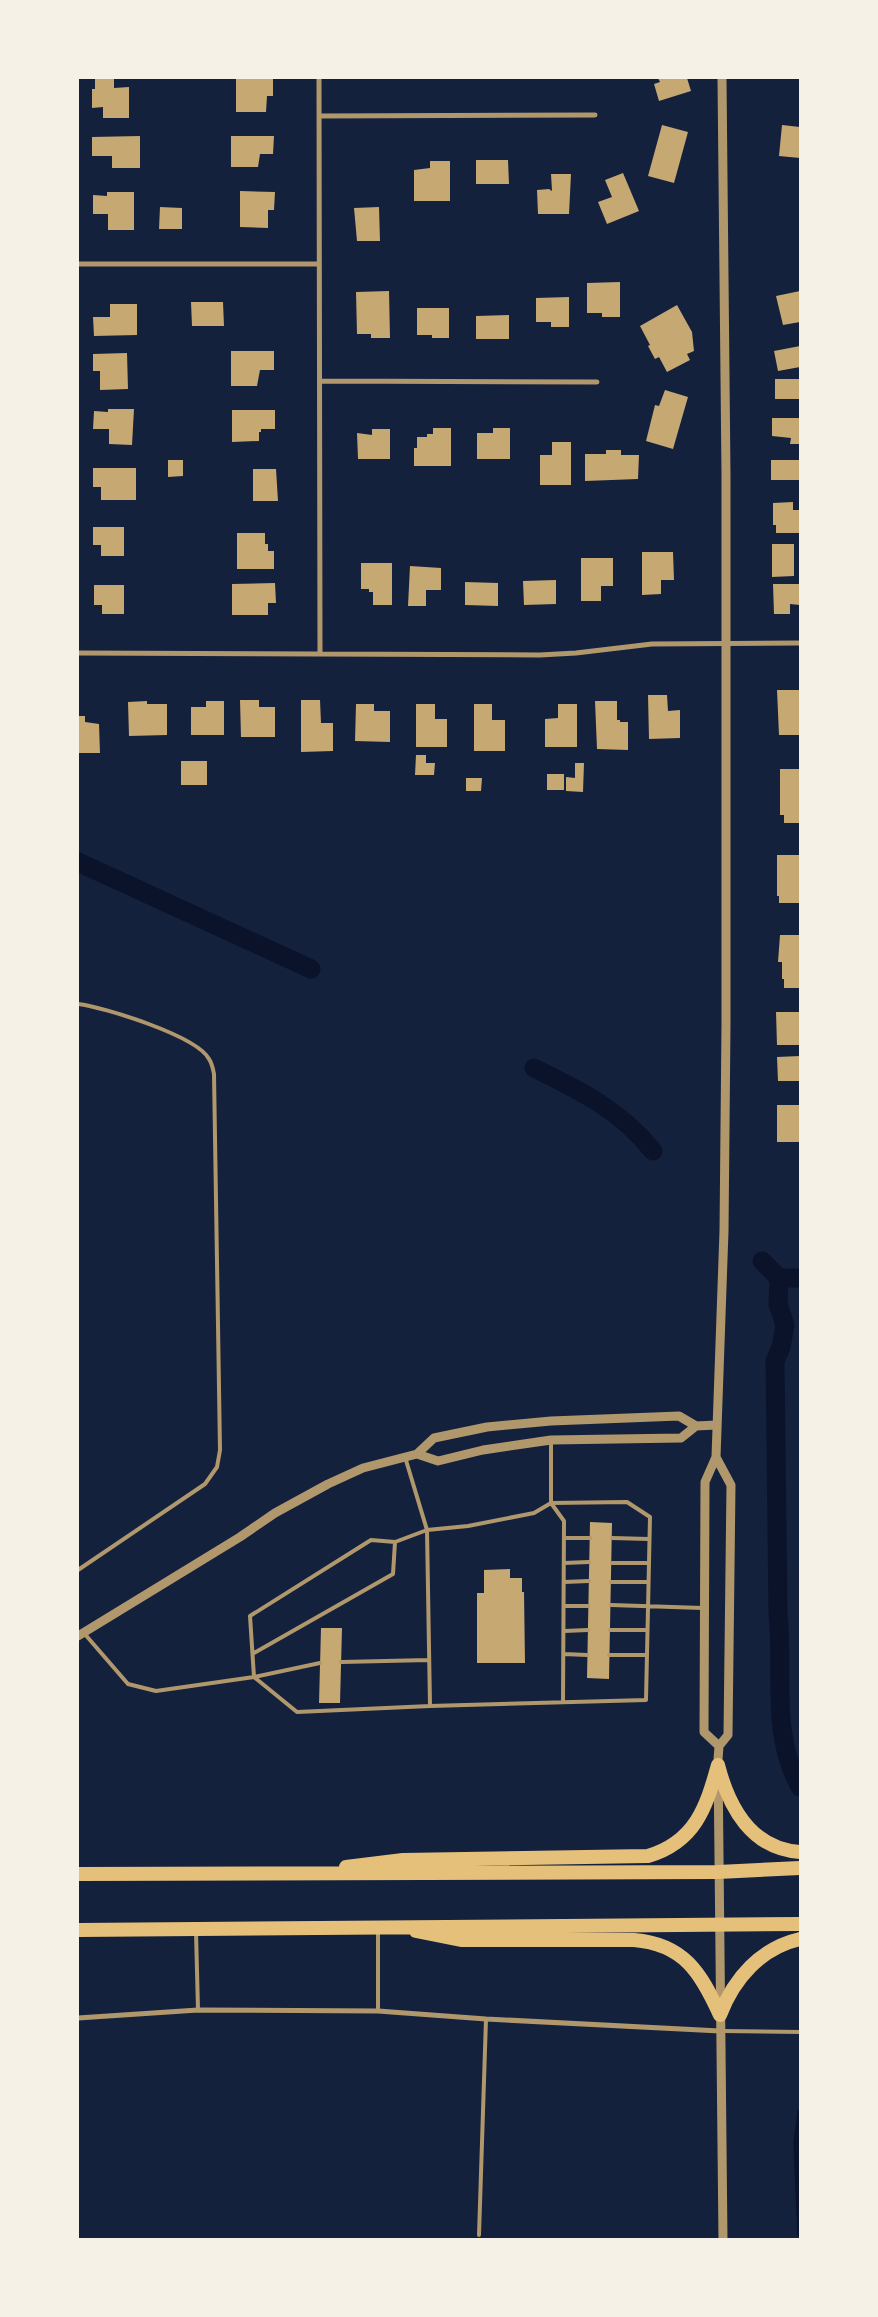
<svg xmlns="http://www.w3.org/2000/svg" width="878" height="2317" font-family="'Roboto Condensed',sans-serif">
	<rect width="100%" height="100%" fill="#14213d"/>
	<g fill="none" stroke-linecap="round" stroke-linejoin="round">
		<path stroke="#0b132b" stroke-width="5.5" d="M800 2112 796 2143 800 2234"/>
		<path stroke="#0b132b" stroke-width="19" d="M78 862 311 969
			M534 1068C581 1091 620 1110 653 1151
			M762 1261 779 1278H800
			M779 1278 778 1304 785 1325 781 1347 775 1361 778 1614C784 1674 770 1732 800 1787"/>
	</g>
	<path fill="#c6a872" d="M95 78H114V88L129 87V118H103V107L92 108V89H95Z
		M236 78H273V96H267L266 112H236Z
		M658 78H687L691 91 659 101 654 84 660 82Z
		M662 125 688 132 674 183 648 176Z
		M782 125 800 127V158L779 156Z
		M140 136V168H112V156H92V137Z
		M231 136H274L273 154H260L258 167H231Z
		M476 160H508L509 184H476Z
		M430 161H450V201H414V170L430 168Z
		M623 173 639 211 607 224 598 202 612 197 605 180Z
		M551 174H571L569 214H538L537 190 549 189 552 191Z
		M240 191 275 192 274 210H268V228L240 227Z
		M107 192H134V230H108V214H93V195L107 196Z
		M160 207 182 208V229H159Z
		M379 207 380 241H357L354 208Z
		M620 282V317H602V313H587V283Z
		M389 291 390 338H371V334H357L356 292Z
		M800 291V312L799 313 800 322 783 325 776 296Z
		M569 297V327H551V322H536V298Z
		M191 302H223L224 326H192Z
		M110 304H137V335L94 336 93 317H110Z
		M677 305 692 332 694 351 687 354 690 360 667 372 659 357 655 359 648 346 650 345 640 326Z
		M417 308H449V338H432V335H417Z
		M509 315V339H476V316Z
		M800 346V367L778 371 774 351Z
		M231 351H274V370H260L257 386H231Z
		M127 353 128 389 100 390V371H93V354Z
		M775 379H800V399H775Z
		M665 390 688 397 673 449 646 441 655 405 659 406Z
		M108 409H134L132 445 109 444V429H93L94 411 108 412Z
		M232 410H275V429H261V432H259V441L232 442Z
		M772 418H800V444H790L791 438 772 436Z
		M433 428H451V466H414V448H417V437H427V434H433Z
		M493 428H510V459H477V433H493Z
		M372 429H390V459H358L357 433 372 435Z
		M552 442H571V485H540V455H552Z
		M606 450H621V455H639L638 479 585 481V454H606Z
		M168 460H183V476L168 477Z
		M771 460H799V480H771Z
		M93 468H136V500H101V487H93Z
		M253 469H276L278 501H253Z
		M793 502V510H800V533H776V525H773V503Z
		M93 527H124V556H101V545H93Z
		M237 533H265V544H268V551H274V569H237Z
		M772 544H794V576L772 577Z
		M642 552H673L674 580H661V594L642 595Z
		M581 558H613V586H601V601H581Z
		M361 563H392V605H373V592H369V589H361Z
		M410 566 441 568V590H426V606H408Z
		M556 580V604L524 605 523 581Z
		M465 582 498 583V606L465 605Z
		M275 583 276 603H268V615H232V584Z
		M773 584H800V605L790 604V614H774Z
		M94 585H124V614H102V605H94Z
		M777 690H800V735H779Z
		M648 695H667L668 711 680 710V738L649 739Z
		M240 700H259V707H275V737H241Z
		M301 700H320L321 723H333V751L301 752Z
		M147 701V704H167V735L129 736 128 702Z
		M206 701H224V735H191V707H206Z
		M595 701H617V720H620V722H628V750L597 749Z
		M356 704H374V711H390V742L355 741Z
		M416 704H435V719H447V747H416Z
		M474 704H492V720H505V751H474Z
		M558 704H577V747H545V719L558 718Z
		M78 716H85V722L99 724 100 753H78Z
		M416 755H426V763H435L434 775H415Z
		M181 761H207V785H181Z
		M575 763H584L583 792 566 791V777L575 778Z
		M780 769H800V823H784V815H780Z
		M547 774H564V790H547Z
		M466 778H482L481 791H466Z
		M777 855H800V903H779V896H777Z
		M780 935H800V988H784V979H782V962H778Z
		M776 1012H800V1045H777Z
		M800 1056V1081H778L777 1057Z
		M777 1105H800V1142H777Z
		M590 1522 612 1523 609 1679 587 1678Z
		M510 1569V1578H522V1592H524L525 1663H477V1593H484V1570Z
		M321 1628H342L340 1703H319Z"/>
	<g fill="none" stroke-linecap="round" stroke-linejoin="round">
		<path stroke="#b1986c" stroke-width="4" d="M78 1004C104 1007 197 1036 209 1059 212 1063 213 1069 214 1074L220 1450 217 1467 205 1484 78 1570
			M405 1457 427 1530 430 1706
			M564 1538H590
			M612 1538 649 1539
			M564 1563 589 1562
			M612 1563H649
			M564 1582 589 1581
			M611 1582H648
			M611 1605 703 1608
			M564 1606H588
			M610 1630H647
			M564 1631 588 1630
			M83 1632 128 1684 156 1691 254 1677 320 1663
			M254 1653 393 1574 395 1542
			M564 1654 587 1655
			M609 1655H647
			M341 1662 429 1660
			M254 1677 297 1712 430 1706 646 1700 650 1517 627 1502 551 1503V1440
			M254 1677 250 1616 371 1540 395 1542 427 1530 468 1526 534 1513 551 1503 564 1521 563 1702
			M378 1931V2011
			M196 1932 198 2010
			M722 2031 800 2032
			M479 2235 486 2019"/>
		<path stroke="#b1986c" stroke-width="5" d="M319 78 320 654
			M319 116 595 115
			M78 264H319
			M320 381 597 382
			M78 653 540 655 576 653 652 644 800 643
			M78 2018 198 2010 378 2011 486 2019 720 2031"/>
		<path stroke="#b1986c" stroke-width="9" d="M417 1454 438 1461 483 1450 551 1440 681 1438 696 1426
			M716 1457 731 1485 728 1735 719 1746 718 1760 723 2240
			M78 1636 240 1537 275 1513 328 1484 363 1468 417 1454 434 1438 487 1427 551 1421 679 1416 696 1426 716 1425
			M719 1746 704 1732 705 1482 716 1457 724 1231 726 1024V476L722 78"/>
		<path stroke="#e5c07b" stroke-width="14" d="M718 1765C729 1808 752 1849 800 1852
			M346 1867 403 1860 648 1856C695 1842 706 1808 718 1765
			M78 1874 718 1872 800 1868
			M78 1930 800 1924
			M416 1931 461 1940H634C684 1944 701 1973 720 2015
			M720 2015C734 1978 761 1948 800 1939"/>
	</g>
	<rect width="878" height="2317" fill="none" stroke="#f6f1e7" stroke-width="158"/>
</svg>
